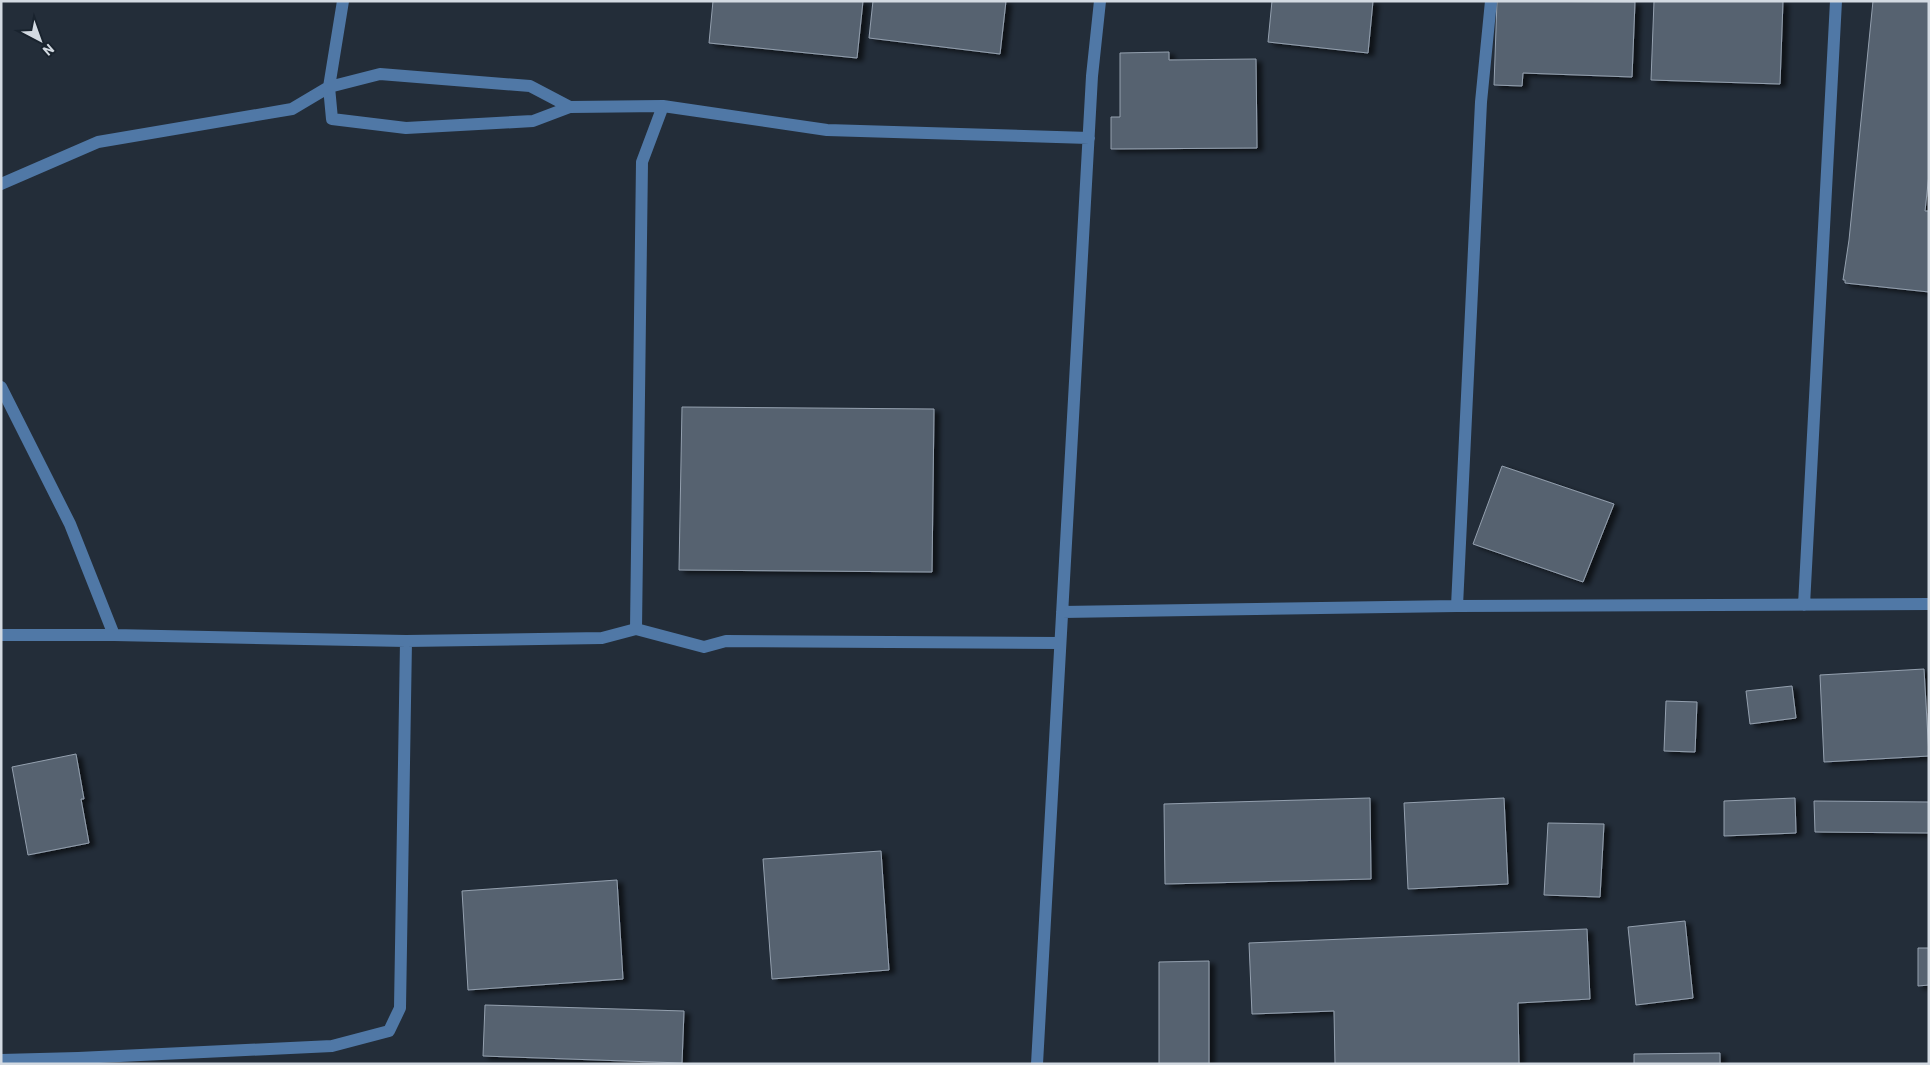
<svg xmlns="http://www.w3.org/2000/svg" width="1930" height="1065" font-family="Barlow,sans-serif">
	<defs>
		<filter id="shadow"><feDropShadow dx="5.5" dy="3" stdDeviation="2.5" flood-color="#0009"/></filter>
	</defs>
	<rect width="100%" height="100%" fill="#232d39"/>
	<path fill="#56626f" stroke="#94a0af" filter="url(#shadow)" d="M713 1H863L857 58 709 43Z
		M873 1H1006L1000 54 869 38Z
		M1272 1H1373L1368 53 1268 42Z
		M1497 1 1635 2 1632 77 1523 73 1522 86 1494 85Z
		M1654 1H1783L1780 84 1651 80Z
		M1873 1H1929V174L1925 211H1929V292L1845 283V280H1843L1849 240Z
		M1169 52V60L1256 59 1257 148 1111 149V117H1120V53Z
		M682 407 934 409 932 572 679 570Z
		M1502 466 1614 504 1583 582 1473 544Z
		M1924 669 1929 756 1824 762 1820 675Z
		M1792 686 1796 718 1750 724 1746 691Z
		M1666 701 1697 702 1695 752 1664 751Z
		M76 754 84 799H81L89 843 28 855 12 767Z
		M1370 798 1371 879 1165 884 1164 804Z
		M1504 798 1508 884 1408 889 1404 803Z
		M1795 798 1796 833 1724 836V801Z
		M1814 801 1929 802V833L1815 832Z
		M1548 823 1604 824 1600 897 1544 895Z
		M881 851 889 970 772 979 763 859Z
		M617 880 623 979 468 990 462 891Z
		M1685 921 1693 998 1636 1005 1628 927Z
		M1587 929 1590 999 1518 1003 1519 1064H1335L1334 1011 1252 1014 1249 943Z
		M1918 948H1929V985L1918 986Z
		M1209 961V1064H1159V962Z
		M485 1005 684 1011 682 1063 483 1056Z
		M1720 1053V1064H1634V1054Z"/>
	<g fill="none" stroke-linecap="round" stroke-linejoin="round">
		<path stroke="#5078a6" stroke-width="12" d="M343 1 329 87 332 119 406 128 533 121 570 107 663 106 827 130 1089 138
			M1 184 98 142 292 109 329 87 380 74 530 86 570 107
			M1 387 70 524 114 635
			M1804 605 1836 1
			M1457 606 1481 102 1491 1
			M1062 612 1457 606 1929 604
			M636 629 642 162 663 106
			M1 635H114L406 641 602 638 636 629 704 647 726 641 1060 643
			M1 1060 78 1058 332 1046 389 1031 400 1008 406 641
			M1037 1064 1092 76 1100 1"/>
	</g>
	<rect width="1930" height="1065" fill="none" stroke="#d3dae2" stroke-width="5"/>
	<g transform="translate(40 40) rotate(139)" stroke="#19232e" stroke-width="4" paint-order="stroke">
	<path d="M0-4L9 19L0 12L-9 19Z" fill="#d3dae2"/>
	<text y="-8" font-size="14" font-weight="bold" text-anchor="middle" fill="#d3dae2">N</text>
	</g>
</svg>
